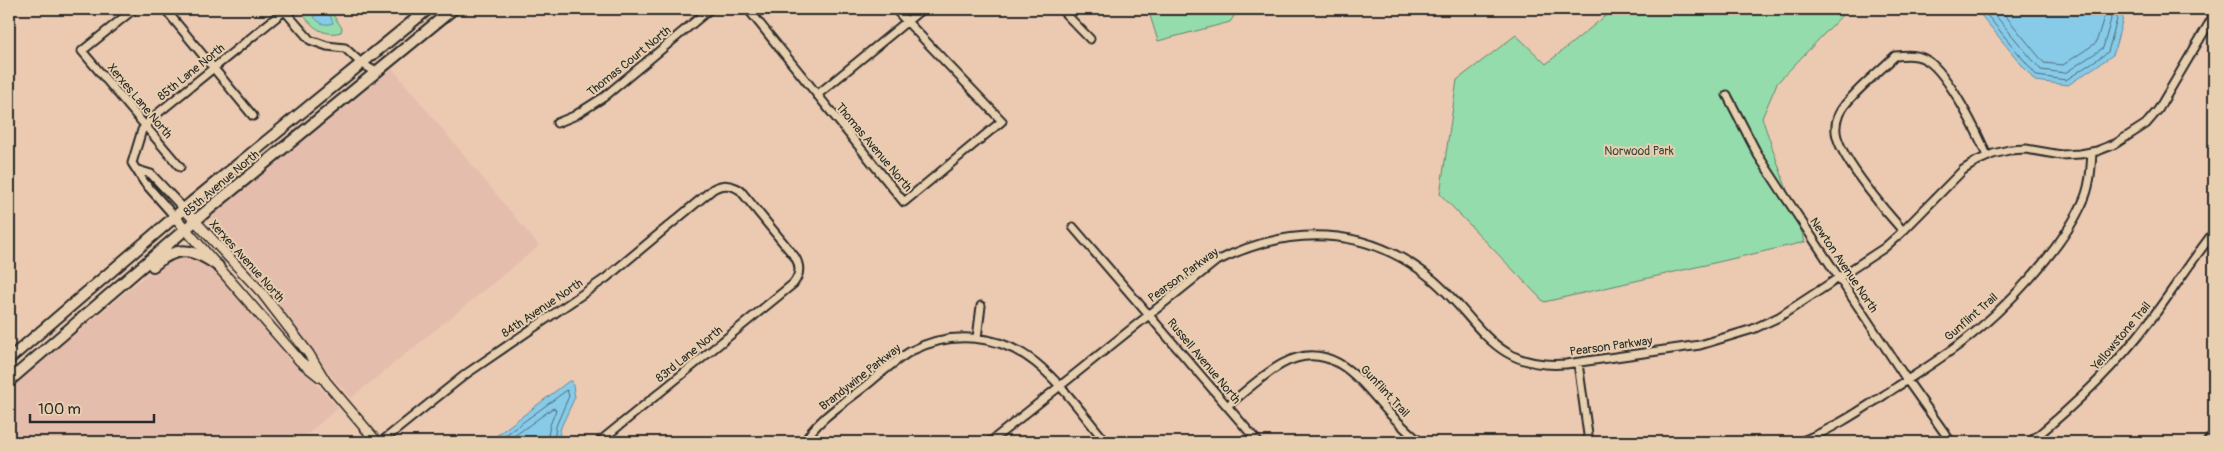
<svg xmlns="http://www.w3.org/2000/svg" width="2223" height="451" font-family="Pangolin,sans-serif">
	<rect width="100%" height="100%" fill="#ecc9b1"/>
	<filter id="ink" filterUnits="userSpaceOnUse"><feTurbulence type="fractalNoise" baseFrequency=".02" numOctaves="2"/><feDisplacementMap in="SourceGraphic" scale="10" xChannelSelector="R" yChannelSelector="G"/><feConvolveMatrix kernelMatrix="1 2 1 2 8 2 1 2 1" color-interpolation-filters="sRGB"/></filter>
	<g filter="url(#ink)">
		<path fill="#e5bdac" d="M391 67 539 246 351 398 316 359 287 315 262 283 212 228 211 216 216 209Z
			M178 254 190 256 210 264 338 408 298 442H9V399L15 393 9 386 51 350 83 328 164 260Z"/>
		<path fill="#94dcac" stroke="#60846c" d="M305 9H329L342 28 341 32C324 37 312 27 303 14Z
			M1148 9H1239L1230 22 1158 41Z
			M1614 9H1848L1777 83 1762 118 1805 242 1544 302 1440 194 1457 80 1516 35 1546 64Z"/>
		<path fill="#87cbe9" stroke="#628b9d" d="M312 9H325L330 15 333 23C322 27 317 21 311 13Z
			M1976 9H2119L2123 18 2113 55 2068 85 2035 81Z
			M569 381H572L575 397 561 427 558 442H488Z"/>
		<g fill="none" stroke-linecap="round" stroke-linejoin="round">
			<path stroke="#506b77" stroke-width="1" d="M1982 9 2037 76 2066 80 2108 52 2117 19 2115 9
				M1990 9 2041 70 2065 73 2103 48 2111 19 2108 9
				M2000 9 2044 63 2063 65 2096 43 2103 20 2101 9
				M496 442 567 390 569 396 556 426 554 442
				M506 442 553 408 556 410 550 425 547 442"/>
			<defs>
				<path id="minor" d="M134 9 82 51 180 167
					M165 9 253 116
					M283 9 310 40 327 46 345 48 361 63 376 72
					M748 9 904 202 1002 121 895 9
					M1061 9 1090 39
					M817 95 922 9
					M1727 95 1758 155 1786 198 1907 380 1951 442
					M557 123 574 116 604 97 710 9
					M138 170 151 174 184 209
					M175 217 144 182 132 163 142 130 152 118 284 11
					M1073 227 1258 442
					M1903 231C1885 211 1844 162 1837 137 1835 130 1836 121 1839 114 1847 97 1881 70 1895 56 1907 55 1918 54 1928 61 1948 74 1978 133 1987 156
					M977 338 981 306
					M1578 363 1589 442
					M1227 406C1245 392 1262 375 1282 364 1331 337 1361 381 1389 413 1399 423 1409 433 1420 442
					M381 442 466 374 606 278 713 189C723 184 730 184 740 190L795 257C801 267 800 275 793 284L599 442
					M805 442C815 420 850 399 869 383 882 372 896 360 911 351 951 330 1000 334 1036 363 1062 384 1084 416 1106 442
					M990 442 1215 262C1288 225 1366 224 1432 279 1480 319 1491 370 1566 364L1700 345 1753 329 1779 317 1884 248 1903 231 1963 170 1977 161 1993 154 2009 150 2026 149 2061 155 2080 154 2097 151 2115 144 2146 124 2158 110 2214 15
					M1800 442C1834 429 1864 408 1895 388 1918 373 1942 358 1964 341 2004 310 2061 250 2082 204 2090 188 2091 170 2092 152
					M2030 442C2074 406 2115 367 2149 322 2172 292 2191 261 2214 232
					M2207 442 2214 433"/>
				<path id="tertiary" d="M184 209 262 293 309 354 326 382 377 442
					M175 217 300 361 320 377"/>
				<path id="secondary" d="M153 266C177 245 193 248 218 266
					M9 359 192 202 428 9
					M9 381 203 214 453 9"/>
			</defs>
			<use href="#minor" stroke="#2b2b2b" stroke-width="11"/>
			<use href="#tertiary" stroke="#2b2b2b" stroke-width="12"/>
			<use href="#secondary" stroke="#2b2b2b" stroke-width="14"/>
			<use href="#minor" stroke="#e7cfaf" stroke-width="7"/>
			<use href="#tertiary" stroke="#e7cfaf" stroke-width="9"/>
			<use href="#secondary" stroke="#e7cfaf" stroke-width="10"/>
		</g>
	</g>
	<g text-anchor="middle" stroke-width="4" stroke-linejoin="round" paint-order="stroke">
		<g font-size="12" fill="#2b2b2b" stroke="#e7cfaf">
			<text transform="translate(629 61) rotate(-39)" y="4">Thomas Court North</text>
			<text transform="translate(191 72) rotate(-39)" y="4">85th Lane North</text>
			<text transform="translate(140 101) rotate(50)" y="4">Xerxes Lane North</text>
			<text transform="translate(874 147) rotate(50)" y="4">Thomas Avenue North</text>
			<text transform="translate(221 183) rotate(-40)" y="4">85th Avenue North</text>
			<text transform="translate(247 261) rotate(48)" y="4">Xerxes Avenue North</text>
			<text transform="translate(1844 265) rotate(56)" y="4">Newton Avenue North</text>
			<text transform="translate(1183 275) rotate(-36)" y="4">Pearson Parkway</text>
			<text transform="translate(542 308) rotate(-34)" y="4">84th Avenue North</text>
			<text transform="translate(1971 317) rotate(-41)" y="4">Gunflint Trail</text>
			<text transform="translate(2121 336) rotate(-50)" y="4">Yellowstone Trail</text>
			<text transform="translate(1611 346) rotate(-8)" y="4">Pearson Parkway</text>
			<text transform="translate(689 354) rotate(-39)" y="4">83rd Lane North</text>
			<text transform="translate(1204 361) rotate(50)" y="4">Russell Avenue North</text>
			<text transform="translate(860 377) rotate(-38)" y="4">Brandywine Parkway</text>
			<text transform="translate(1385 391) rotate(47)" y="4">Gunflint Trail</text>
		</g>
		<g font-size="12" fill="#3b463e" stroke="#e7cfaf">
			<text x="1639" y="155">Norwood Park</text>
		</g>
	</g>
	<rect width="2223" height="451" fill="none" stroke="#e7cfaf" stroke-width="30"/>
	<rect x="15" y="15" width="2193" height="421" fill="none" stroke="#2b2b2b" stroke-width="2" filter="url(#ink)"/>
	<path d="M30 414v8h124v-8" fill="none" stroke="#2b2b2b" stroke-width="2.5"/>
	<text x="38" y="414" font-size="15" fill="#2b2b2b" stroke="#e7cfaf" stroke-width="4" paint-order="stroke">100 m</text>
</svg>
